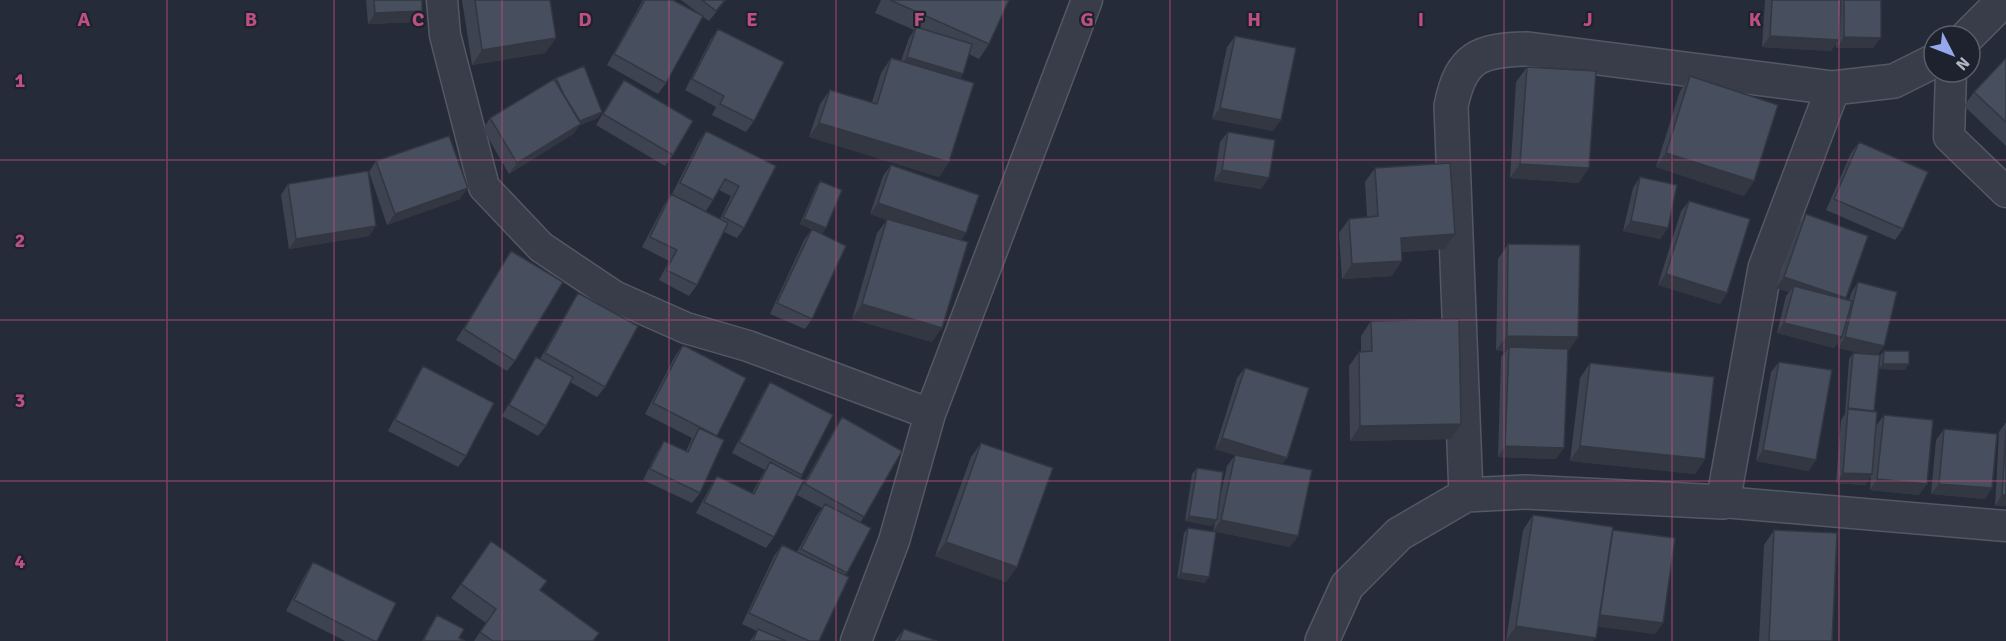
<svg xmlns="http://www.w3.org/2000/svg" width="2006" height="641" font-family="Signika,sans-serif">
	<rect width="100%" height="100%" fill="#262b39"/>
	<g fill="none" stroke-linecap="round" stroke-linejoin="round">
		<defs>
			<path id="minor" d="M442 0 445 35 484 187 541 247 614 296 686 328 748 346 930 414
				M1951 72 1949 137 2006 192
				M1723 502 2006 526
				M856 641 894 541 930 414 1087 0"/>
			<path id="tertiary" d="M1968 36 2004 0
				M1466 495 1451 106C1461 56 1480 50 1528 49L1833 88 1894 81 1934 61
				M1322 641 1347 586 1399 534 1466 495 1525 492 1723 502 1765 268 1833 88"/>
		</defs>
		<use href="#minor" stroke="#545864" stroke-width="33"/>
		<use href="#tertiary" stroke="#545864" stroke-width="36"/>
		<use href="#minor" stroke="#393d49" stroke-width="30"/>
		<use href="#tertiary" stroke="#393d49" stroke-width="33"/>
	</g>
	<path fill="#3d4350" d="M366 0H422V11L415 22 368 24Z
		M462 0H550L556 38 545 53 472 65Z
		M643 0H673L701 15 681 0H726L709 21 703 17 666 83 658 94 607 65Z
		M881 0H1009L989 44 979 59 969 54 963 74 960 79 949 162 939 177 809 137 820 104 830 90 872 102 881 73 891 58 901 61 909 38 914 30 875 13Z
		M1765 0H1881L1873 48H1836V43L1831 51 1762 47Z
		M718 29 754 121 746 132 712 115 716 107 685 90 711 39Z
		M1235 36 1273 131 1212 119 1227 47Z
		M2006 58V146L1964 106 1974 92Z
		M1527 67 1579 183 1510 178 1516 82Z
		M1690 76 1754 181 1744 196 1656 167 1680 91Z
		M556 78 598 118 580 125 573 134 509 174 483 129 490 118 554 80Z
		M624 80 673 155 665 166 596 125 616 91Z
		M706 131 776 166 744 228 737 238 724 232 697 285 689 296 659 280 669 261 642 247 664 205 671 194 720 219 731 196 719 190 713 200 706 211 672 194 699 141Z
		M1228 132 1261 189 1214 181 1220 142Z
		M1859 142 1903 229 1895 240 1826 210 1851 153Z
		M376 161 460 199 387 225 369 172Z
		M891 165 966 233 961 240 932 342 852 319 877 233 887 220 870 214 883 176Z
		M1375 168 1455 234 1445 249 1401 252 1392 276 1342 279 1339 233 1349 219 1367 217 1365 182Z
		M1640 177 1668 228 1660 239 1623 231 1633 188Z
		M820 181 826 228 822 234 800 224 816 187Z
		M288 184 376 226 369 236 289 249 281 195Z
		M1689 201 1727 293 1720 304 1658 285 1681 211Z
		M1806 214 1846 299 1849 300 1851 293 1858 282 1878 355 1880 356 1884 351 1905 370 1879 369 1880 359 1874 411 1876 426 1884 415 1919 495 1870 490 1871 476 1865 485 1836 483 1841 420 1845 414 1849 359 1853 353 1865 354 1838 348 1840 340 1834 348 1777 333 1786 296 1789 292 1776 288 1798 225Z
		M812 229V319L805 329 770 314 804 240Z
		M1508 244 1578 337 1568 351 1556 459 1498 457 1501 357 1506 351 1496 350 1498 259Z
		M511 251 515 361 507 371 456 340 504 262Z
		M578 293 605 387 597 397 570 382 546 426 538 436 502 416 529 368 536 357 540 359 571 304Z
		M1371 321 1461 424 1451 439 1350 441 1349 366 1359 352H1361V336Z
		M683 345 746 378 716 437 700 493 692 503 643 480 657 452 664 441 686 451 692 438 645 414 675 356Z
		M1779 362 1809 471 1756 461 1771 372Z
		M1590 363 1705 459 1695 474 1570 461 1580 378Z
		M423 366 466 456 458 467 388 431 416 377Z
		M1245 368 1287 458 1282 464 1298 536 1290 547 1213 531 1215 522 1212 526 1185 521 1192 474 1197 468 1218 507 1227 466 1235 455 1215 449 1237 378Z
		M770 382 802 475 774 537 766 548 696 513 710 487 717 476 752 493 765 470 732 453 763 393Z
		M842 417 864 517 860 523 871 528 845 575 819 641H750L757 631 742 624 774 556 782 545 797 552 817 515 822 508 797 495 835 428Z
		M2006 422V506H1995L1999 432Z
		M1944 429 1992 488 1985 499 1931 494 1936 440Z
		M981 443 1017 567 1006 582 935 556 971 457Z
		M1533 515 1613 530 1663 623 1655 634 1598 626 1506 641 1523 530Z
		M1188 528 1205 583 1177 578 1184 533Z
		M1774 530 1832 641H1759L1764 545Z
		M491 541 540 590 593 641H474L486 623 451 598Z
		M313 562 377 641H345L286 611 306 573Z
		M437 615 459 638 465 641H422L430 626Z
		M904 629 937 641H895Z"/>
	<path fill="#323741" d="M422 11 415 22 368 24 375 13Z
		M1770 36 1839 40 1831 51 1762 47Z
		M1844 37 1881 38 1873 48H1836Z
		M556 38 545 53 472 65 482 50Z
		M907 57 963 74 956 84 899 67Z
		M1220 108 1281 120 1273 131 1212 119Z
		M602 112 598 118 580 125 573 134 509 174 517 163 575 123Z
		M819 123 949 162 939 177 809 137Z
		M1666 153 1754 181 1744 196 1656 167Z
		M1520 164 1589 168 1579 183 1510 178Z
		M1222 170 1269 178 1261 189 1214 181Z
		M468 188 460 199 387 225 395 214Z
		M878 203 966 233 959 244 870 214Z
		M804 219 826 228 822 234 800 224Z
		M1631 221 1668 228 1660 239 1623 231Z
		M376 226 369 236 289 249 296 239Z
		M1455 234 1445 249 1390 253 1401 238Z
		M1402 261 1392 276 1342 279 1352 264Z
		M1666 274 1727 293 1720 304 1658 285Z
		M1784 277 1846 298 1839 309 1794 286 1789 292 1776 288Z
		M862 304 942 328 932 342 852 319Z
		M1784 323 1842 337 1834 348 1777 333Z
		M1507 336 1578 337 1568 351 1509 347 1506 351 1496 350Z
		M1845 337 1884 346 1877 356 1838 348Z
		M1883 364H1909L1905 370 1879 369Z
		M1461 424 1451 439 1350 441 1360 426Z
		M1222 438 1287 458 1279 469 1215 449Z
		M1505 446 1564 448 1556 459 1498 457Z
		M1580 446 1705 459 1695 474 1570 461Z
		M1763 450 1816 460 1809 471 1756 461Z
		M1843 473 1872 474 1865 485 1836 483Z
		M1877 479 1927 484 1919 495 1870 490Z
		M1939 484 1992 488 1985 499 1931 494Z
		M2002 495H2006V506H1995Z
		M1189 516 1217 520 1212 526 1185 521Z
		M1221 520 1298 536 1290 547 1213 531Z
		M946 542 1017 567 1006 582 935 556Z
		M1181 573 1209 577 1205 583 1177 578Z
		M1600 615 1663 623 1655 634 1592 626Z
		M1516 626 1596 638 1593 641H1506Z"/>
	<path fill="#474e5d" stroke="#323741" stroke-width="1.5" d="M374 0H422V11L375 13Z
		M475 0H550L556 38 482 50Z
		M645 0H673L703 16 666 83 614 54Z
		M702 0H725L716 11Z
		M890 0H1009L989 44Z
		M1772 0H1841L1839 40 1770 36Z
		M1844 0H1881V38L1844 37Z
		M916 27 972 44 963 74 907 57Z
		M718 29 784 62 754 121 720 104 724 96 692 79Z
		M1235 36 1296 48 1281 120 1220 108Z
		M891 58 974 83 949 162 819 123 830 90 877 104Z
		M2006 58V122L1974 92Z
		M584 66 602 112 580 121 564 95 556 78Z
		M1527 67 1596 71 1589 168 1520 164Z
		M1690 76 1778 105 1754 181 1666 153Z
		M554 79 581 124 517 163 490 118Z
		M624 80 693 121 673 155 603 114Z
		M706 131 776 166 744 228 723 217 739 186 725 179 713 200 680 183Z
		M1228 132 1275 140 1269 178 1222 170Z
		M449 136 468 188 395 214 376 161Z
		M1859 142 1928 172 1903 229 1834 199Z
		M1450 163 1455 234 1401 238 1402 261 1352 264 1349 219 1378 216 1375 168Z
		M891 165 979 195 966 233 878 203Z
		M368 171 376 226 296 239 288 184Z
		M1640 177 1677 185 1668 228 1631 221Z
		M820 181 842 190 826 228 804 219Z
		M671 194 728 223 697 285 666 270 677 250 650 237Z
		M1689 201 1750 219 1727 293 1666 274Z
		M1806 214 1868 236 1846 298 1784 277Z
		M887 219 968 242 942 328 862 304Z
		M812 229 846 246 812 319 777 303Z
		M1508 244 1580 245 1578 337 1507 336Z
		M511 251 563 282 515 361 464 329Z
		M1858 282 1897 292 1884 346 1845 337Z
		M1794 286 1852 301 1842 337 1784 323Z
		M578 293 638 326 605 387 545 353Z
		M1459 319 1461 424 1360 426 1359 352 1372 351 1371 321Z
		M683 345 746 378 717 436 653 403Z
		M1509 347 1568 349 1564 448 1505 446Z
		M1884 351H1909V364H1883Z
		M1853 353 1880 355 1874 411 1848 408Z
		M536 357 573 377 546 426 509 405Z
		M1779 362 1832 370 1816 460 1763 450Z
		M1590 363 1714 377 1705 459 1580 446Z
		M423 366 494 403 466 456 395 420Z
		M1245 368 1309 388 1287 458 1222 438Z
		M770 382 833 415 802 475 739 442Z
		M1848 409 1877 412 1872 474 1843 473Z
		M1884 415 1933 420 1927 484 1877 479Z
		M842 417 902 451 864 517 805 484Z
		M699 428 724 440 700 493 650 469 664 441 688 452Z
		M1944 429 1997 434 1992 488 1939 484Z
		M2006 430V495H2002Z
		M981 443 1053 468 1017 567 946 542Z
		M1235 455 1312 470 1298 536 1221 520Z
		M770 462 804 480 774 537 704 502 717 476 754 494Z
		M1197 468 1223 472 1217 520 1189 516Z
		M825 504 871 528 847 573 801 549Z
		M1533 515 1613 527 1596 638 1516 626Z
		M1188 528 1216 532 1209 577 1181 573Z
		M1613 530 1675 538 1663 623 1600 615Z
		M1774 530 1837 533 1832 641H1769Z
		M491 541 547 581 540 590 599 633 593 641H493L480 632 496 609 461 584Z
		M782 545 849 577 819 641H809L749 613Z
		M313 562 396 603 377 641H374L294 600Z
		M437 615 464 629 459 638 465 641H423Z
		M758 629 786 641H753Z
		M904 629 937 641H899Z"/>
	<path fill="none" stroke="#bd5080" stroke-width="1.5" stroke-opacity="0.55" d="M167 0V641M334 0V641M502 0V641M669 0V641M836 0V641M1003 0V641M1170 0V641M1337 0V641M1504 0V641M1672 0V641M1839 0V641M0 160H2006M0 320H2006M0 481H2006"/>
	<g font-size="20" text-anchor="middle" font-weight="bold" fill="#bd5080" stroke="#1e222e" stroke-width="4.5" stroke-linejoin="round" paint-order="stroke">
		<text x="84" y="26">A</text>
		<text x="251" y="26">B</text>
		<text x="418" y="26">C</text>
		<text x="585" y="26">D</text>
		<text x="752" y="26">E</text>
		<text x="919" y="26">F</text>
		<text x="1087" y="26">G</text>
		<text x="1254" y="26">H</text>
		<text x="1421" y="26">I</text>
		<text x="1588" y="26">J</text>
		<text x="1755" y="26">K</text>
		<text x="20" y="87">1</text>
		<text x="20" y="247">2</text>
		<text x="20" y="407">3</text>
		<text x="20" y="568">4</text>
	</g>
	<g transform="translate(1952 54) rotate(132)"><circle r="28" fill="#1e222e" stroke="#5a5e6a" stroke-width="1.5"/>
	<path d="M0-4.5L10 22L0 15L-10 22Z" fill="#94a9eb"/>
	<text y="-9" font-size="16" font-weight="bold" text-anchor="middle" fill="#b4b8c5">N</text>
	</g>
</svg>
